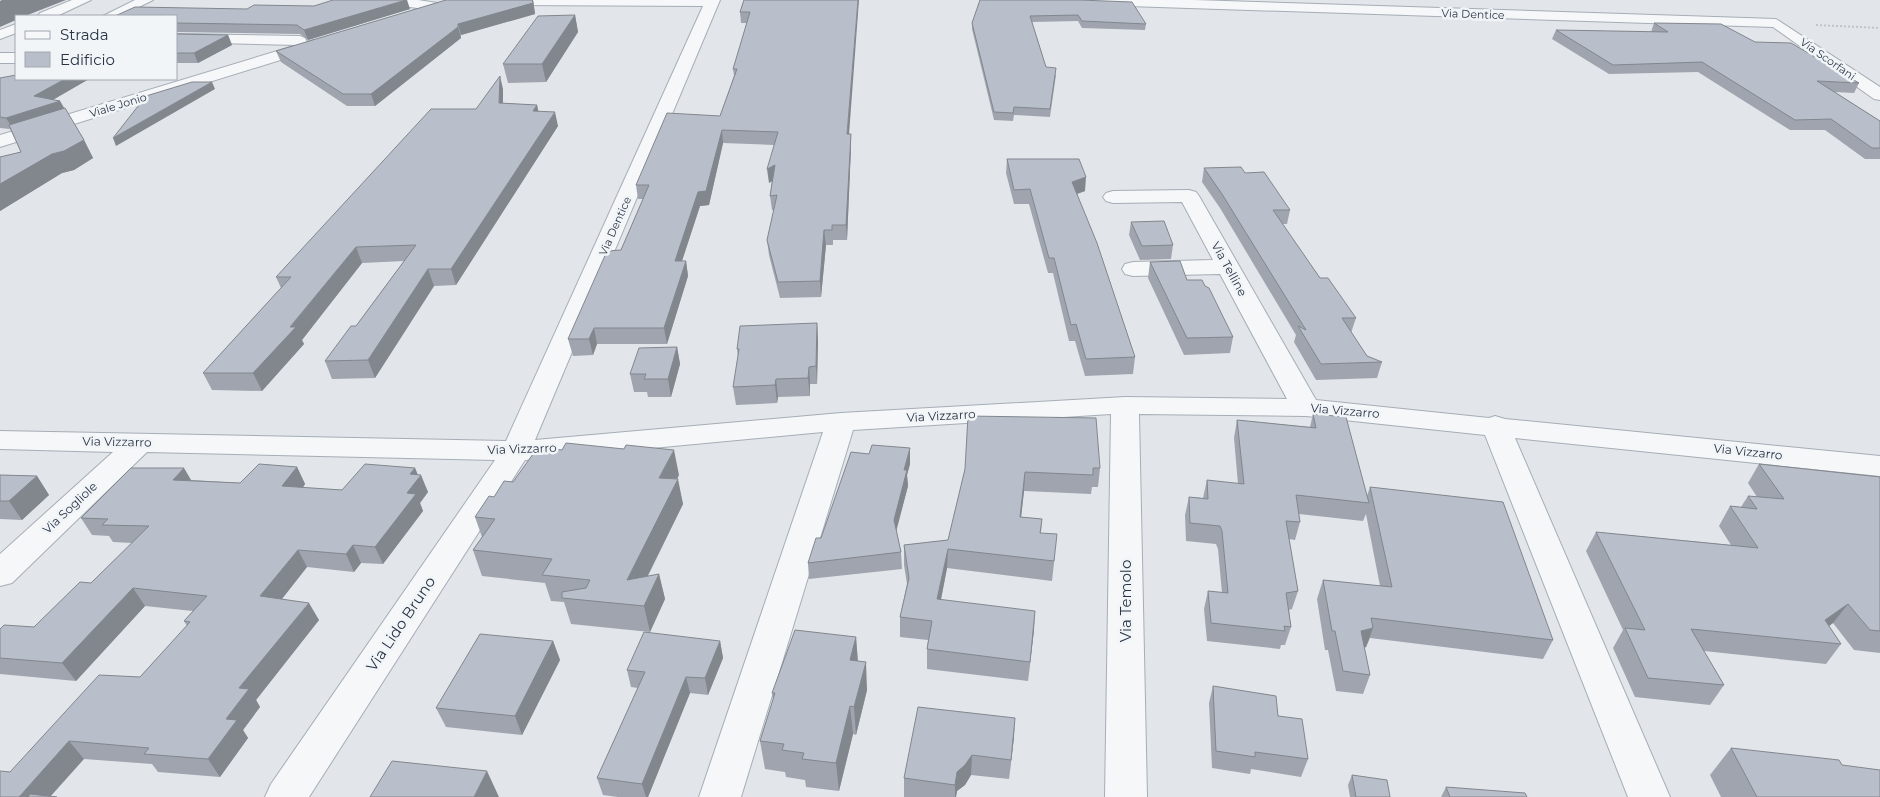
<svg xmlns="http://www.w3.org/2000/svg" width="1880" height="797" font-family="Montserrat,sans-serif">
	<rect width="100%" height="100%" fill="#e2e6eb"/>
	<g fill="none" stroke-linecap="round" stroke-linejoin="round">
		<defs>
			<path id="minor" d="M72 0H91L57 16H38L40 13Z
				M135 0H153L121 16H103Z
				M381 0H418L444 4 446 7 439 11 388 4Z
				M489 0H720L535 440 841 413 1125 397 1287 399 1220 274 1133 276 1125 274 1122 269 1125 264 1133 262 1213 260 1182 202 1113 203 1106 201 1103 197 1106 193 1113 191 1189 190 1196 192 1199 196 1316 400 1489 418 1495 416 1505 419 1880 456V476L1515 438 1670 797H1628L1485 435 1306 416 1139 414 1147 797H1105L1111 414 853 430 741 797H699L823 432 525 460 309 797H265L271 784 495 460 147 452 12 583 0 586V554L113 452 0 449V431L506 441 703 6 495 5 490 4Z
				M1060 0H1194L1776 19 1880 87V100L1874 99 1773 27 1067 4Z
				M16 24V33L0 39V30Z
				M176 34 300 36 305 38 307 42 314 40 322 45 319 48 0 147V135L297 45 176 42Z
				M0 53H16V63H0Z"/>
		</defs>
		<use href="#minor" stroke="#a6adb6" stroke-width="2"/>
		<path stroke="#c0c4ca" stroke-width="2" stroke-dasharray="2 2" stroke-linecap="butt" d="M1816 25 1880 28"/>
		<use href="#minor" fill="#f5f7f9" fill-rule="evenodd"/>
	</g>
	<path fill="#9fa4ae" d="M533 0 535 14 461 35V38L375 106H347L281 62 276 51Z
		M744 0 849 134H851V147L847 240H833V245H826L821 297 780 298 769 255 767 240 774 210H772L770 196 772 181 769 183 774 145 723 143 709 205 700 206 682 261H686L688 276 667 344H597L593 355 573 356 568 339 621 250 643 199H638L636 185 720 116 734 76 733 69 747 23H741L740 12Z
		M980 0 1146 24 1145 30 1082 28 1078 21 1032 22 1046 67 1056 75 1050 117 1014 115 1013 121 994 120 972 29V23Z
		M314 6 410 9 308 40 300 34 176 32V16L247 9Z
		M575 15 578 32 546 82 508 83 503 64Z
		M1654 23 1755 42 1859 83 1854 93 1835 92 1880 121V159H1865L1825 130H1790L1698 72 1609 74 1552 39 1556 30 1651 32Z
		M176 34 228 35 232 45 198 63H176Z
		M0 78 16 79H89L53 100 60 101 84 140 93 158 74 170 62 173 0 211V157L21 152 10 129 0 128Z
		M503 89V103L537 105 538 112 558 126 456 285 434 286 375 378 332 379 325 361 356 326 404 261 362 263 302 340 304 344 262 391 212 390 203 373 281 288 276 277 476 109Z
		M1007 159 1085 191 1077 194 1135 357 1133 374 1085 376 1075 341H1069L1053 273H1048L1029 204H1014L1006 173Z
		M1204 168 1245 173 1290 210 1287 224H1282L1320 278 1356 318 1351 333 1367 356 1382 362 1377 378 1316 380 1294 342 1296 335 1220 208 1202 182Z
		M1131 222 1173 245 1171 259 1140 260 1129 235Z
		M1150 262 1187 280 1205 286 1233 337 1230 353 1184 355 1148 278Z
		M817 323 818 341 817 384H810V396L778 397 777 403 736 405 733 387 738 357 737 349Z
		M677 347 680 364 671 397H648L647 392H634L630 374Z
		M1313 414 1367 496 1370 487 1553 640 1543 659 1370 638 1366 647 1364 648 1370 675 1363 694 1336 691 1328 650H1325L1317 599 1323 580 1380 586 1366 514 1363 521 1299 514 1300 522 1295 540 1289 539 1298 591 1292 609 1289 610 1291 627 1285 645H1281L1280 649 1207 641 1204 609 1208 591 1222 593 1218 549 1216 544 1186 541 1185 515 1189 497 1203 498 1207 480 1238 484 1234 438 1237 420 1310 427Z
		M910 464 907 475 908 486 896 530 901 552 902 569 809 579 808 563 821 538Z
		M1759 464 1880 477V653L1854 650 1833 623 1829 626 1841 644 1826 664 1704 651 1724 685 1710 705 1635 697 1613 648 1623 630 1586 551 1596 532 1731 545 1719 526 1730 506 1741 507 1748 496 1757 497 1748 483Z
		M297 467 305 484 303 488 342 490 415 468 418 475 428 492 420 503 423 511 383 564 361 563 354 572 307 567 282 599 319 620 256 700 260 707 243 730 248 738 220 777 158 772 152 764 84 759 0 797 10 772 140 677 187 626 184 621 193 611 145 606 76 681 0 674V629L34 627 91 583 132 543 113 542 109 536 92 535 81 518 192 480 240 483Z
		M1100 468 1098 487H1092L1091 494 1024 491 1021 517 1042 519 1041 533 1055 554 1052 581 947 568 941 600 1034 630 1028 681 927 669V649L928 640 900 637V617L907 584 904 565V545L948 540 965 469Z
		M0 475 37 476 49 495 22 520 0 519Z
		M679 475 677 479 683 504 648 576 659 574 665 599 650 632 571 624 564 602 551 601 545 583 482 576 473 550 482 537 475 517 494 497 513 482Z
		M856 637 858 661 867 690 856 735 853 734 839 791 806 787 805 780 786 777 785 772 765 769 760 741 773 700 772 693Z
		M553 641 560 660 522 735 446 727 436 708Z
		M720 641 723 658 708 695 690 693 648 797H618L603 795 597 778 638 688 631 687 627 670Z
		M1213 686 1278 716 1308 759 1301 777 1251 769 1250 774 1212 768 1209 703Z
		M1014 737 1009 779 971 775 965 785 957 791 956 797H904V778Z
		M1731 748 1842 765 1880 797H1721L1710 775Z
		M1352 775 1390 797H1350L1348 785Z
		M1446 787 1527 797H1441Z"/>
	<path fill="#82868d" d="M2 0H66L25 16H16V20L0 27V1Z
		M406 0H407L410 9 308 40 304 30Z
		M533 0 535 14 461 35 458 24Z
		M858 0H859L848 148 847 134Z
		M575 15 578 32 546 82 542 64Z
		M458 27 461 38 375 106 371 94Z
		M228 35 232 45 198 63 194 53Z
		M500 76 503 89V117L499 103Z
		M65 79H89L40 107 34 96Z
		M212 82 215 89 116 146 113 138Z
		M60 101 66 112 13 129 6 118Z
		M537 105 540 119 533 111Z
		M555 112 558 126 456 285 451 269Z
		M722 130 723 143 709 205 700 206 677 276 675 261 698 192Z
		M851 134V147L847 240 846 225Z
		M84 140 93 158 74 170 62 173 0 211V184L52 154Z
		M775 165 776 179 769 183 767 169Z
		M1086 177 1085 191 1071 196 1072 182Z
		M824 230 826 245 821 297 820 281Z
		M356 247 362 263 302 340 304 344 262 391 253 373Z
		M686 261 688 276 667 344 664 328Z
		M428 269 434 286 375 378 368 360Z
		M817 323 818 341 817 384 816 366Z
		M594 328 597 344 593 355 589 339Z
		M677 347 680 364 671 397 668 379Z
		M809 367 810 384V396L808 378Z
		M776 379 778 397 777 403 775 385Z
		M910 448V464L907 475 908 486 895 536 894 520 904 470Z
		M674 450 679 475 665 503 659 478Z
		M297 467 305 484 291 503 282 486Z
		M184 468 194 485 173 480Z
		M415 468 419 478 421 475 428 492 420 503 423 511 383 564 375 547 407 493 410 474Z
		M1025 472 1024 491 1019 536 1020 517Z
		M37 476 49 495 22 520 9 501Z
		M678 479 683 504 633 605 627 580Z
		M353 545 361 563 354 572 346 554Z
		M948 549 947 568 937 619V599Z
		M298 550 307 567 270 614 260 596Z
		M659 574 665 599 650 632 644 606Z
		M133 588 145 606 76 681 62 663Z
		M309 603 319 620 256 700 260 707 243 730 248 738 220 777 208 759 239 688Z
		M1848 604 1833 623 1810 640 1825 620Z
		M1035 611 1034 630 1028 681 1030 662Z
		M1373 628 1366 647 1354 650 1361 631Z
		M856 637 858 665 850 660Z
		M553 641 560 660 522 735 515 716Z
		M720 641 723 658 708 695 705 678Z
		M866 662 867 690 856 735 854 707Z
		M686 677 690 693 648 797H646L642 784Z
		M850 706 853 734 839 791 836 763Z
		M1015 718 1014 737 1009 779 1011 760Z
		M69 741 84 759 50 797H19Z
		M972 755 971 775 965 785 957 791 956 797H955V785L957 772Z
		M487 771 499 797H474Z"/>
	<path fill="#b9bfca" stroke="#82868d" d="M333 0H406L304 30 297 25 176 23V16H115L135 7 247 9 254 5 314 6Z
		M446 0H532L533 3 458 24V27L371 94H343L276 51Z
		M744 0H858L847 134H851L846 225H832V230H824L820 281 778 282 767 240 777 195 770 196 775 165 767 169 778 132 722 130 706 191 698 192 675 261H686L664 328H594L589 339H568L607 251 621 250 649 185H636L667 113 720 116 737 69H733L750 12H740Z
		M980 0H1079L1132 2 1146 24 1082 21 1078 15 1030 16 1046 67 1056 68 1050 109 1014 107 1013 113 994 112 972 23Z
		M575 15 542 64H503L538 16Z
		M1654 23 1721 24 1755 42 1791 43 1859 83 1817 81 1880 121V148H1872L1831 119 1795 120 1702 62 1613 65 1556 30 1668 32Z
		M176 34 228 35 194 53H176Z
		M16 75V79H65L34 96 60 101 6 118 0 117V78Z
		M500 76 499 103 537 105 533 111 555 112 451 269H428L368 360 325 361 351 326H356L416 245 356 247 290 327H296L253 373H203L291 277H276L431 109H476Z
		M192 82H212L113 138 146 96Z
		M65 108 84 140 64 151 52 154 0 184V157L21 152 9 125Z
		M1007 159H1079L1086 177 1072 182 1097 243 1135 357 1086 359 1076 324 1071 325 1054 258H1049L1030 189 1014 190Z
		M1241 167 1245 173 1264 172 1290 210H1273L1320 278H1328L1356 318H1342L1367 356 1382 362 1321 364 1298 326 1306 330 1222 194 1204 168Z
		M1164 221 1173 245 1142 246 1131 222Z
		M1180 261 1187 280H1202L1205 286 1209 288 1233 337 1187 338 1150 262Z
		M817 323 816 366 809 367 808 378 776 379 775 385 733 387 739 349H737L740 326Z
		M677 347 668 379H644L646 374H630L639 348Z
		M1313 414 1346 417 1369 503 1296 495 1300 522 1286 521 1298 591 1286 593 1291 627 1284 626 1285 631 1211 623 1208 591 1228 593 1222 531 1220 526 1190 523 1189 497 1208 499 1207 480 1244 484 1237 420 1316 428Z
		M968 416 1096 418 1100 468H1093V475L1025 472 1020 517 1042 519 1040 533 1057 534 1054 561 948 549 937 599 1035 611 1030 662 927 649 932 621 900 617 909 578 904 545 948 540 965 469Z
		M566 443 624 449 626 445 674 450 659 478 678 479 627 580 659 574 644 606 562 598V592L586 588 590 580 542 575 552 559 473 550 495 519 475 517 489 496 494 497 504 481 513 482 538 447 562 450Z
		M872 445 910 448 904 470H907L894 520 901 552 808 563 816 538H821L851 452 869 454Z
		M259 464 297 467 282 486 342 490 365 464 415 468 410 474 421 475 407 493 416 494 375 547 353 545 346 554 298 550 260 596 309 603 239 688 249 689 226 719 237 720 208 759 144 754 149 748 69 741 19 797H0V771L10 772 99 675 140 677 190 622 184 621 207 596 133 588 62 663 0 658V629L4 625 34 627 80 582 91 583 149 526 102 525 108 519 81 518 131 468H184L173 480 240 483Z
		M1759 464 1880 477V631L1870 630 1848 604 1825 620 1841 644 1691 629 1724 685 1648 678 1625 628 1645 630 1596 532 1758 548 1730 506 1757 509 1748 496 1784 499Z
		M0 475 37 476 9 501H0Z
		M1370 487 1503 502 1553 640 1371 618 1373 628 1361 631 1370 675 1343 671 1335 631H1332L1323 580 1392 587Z
		M795 630 856 637 850 660 866 662 854 707 850 706 836 763 802 759 804 753 782 750 784 744 760 741 775 693H772Z
		M644 632 720 641 705 678 686 677 642 784 597 778 645 672 627 670Z
		M480 634 553 641 515 716 436 708Z
		M1213 686 1276 696 1278 716 1302 719 1308 759 1255 752V757L1216 751Z
		M918 707 1015 718 1011 760 972 755 965 765 957 772 955 785 904 778Z
		M1731 748 1839 760 1842 765 1880 770V797H1757Z
		M392 761 487 771 474 797H370Z
		M1352 775 1387 780 1390 797H1356Z
		M1446 787 1525 793 1527 797H1450Z
		M30 794 57 797H28Z"/>
	<g text-anchor="middle" stroke-width="5" stroke-linejoin="round" paint-order="stroke">
		<g font-size="11" fill="#283445" stroke="#f2f5f8">
			<text transform="translate(1473 14) rotate(2)" y="4">Via Dentice</text>
			<text transform="translate(1828 59) rotate(35)" y="4">Via Scorfani</text>
			<text transform="translate(118 105) rotate(-17)" y="4">Viale Jonio</text>
			<text transform="translate(615 226) rotate(-66)" y="4">Via Dentice</text>
		</g>
		<g font-size="12" fill="#283445" stroke="#f2f5f8">
			<text transform="translate(1229 269) rotate(61)" y="4">Via Telline</text>
			<text transform="translate(1345 411) rotate(5)" y="4">Via Vizzarro</text>
			<text transform="translate(941 416) rotate(-3)" y="4">Via Vizzarro</text>
			<text transform="translate(117 442) rotate(1)" y="4">Via Vizzarro</text>
			<text transform="translate(522 449) rotate(-2)" y="4">Via Vizzarro</text>
			<text transform="translate(1748 452) rotate(6)" y="4">Via Vizzarro</text>
			<text transform="translate(70 508) rotate(-43)" y="4">Via Sogliole</text>
		</g>
		<g font-size="15" fill="#283445" stroke="#f2f5f8">
			<text transform="translate(1126 601) rotate(-90)" y="5">Via Temolo</text>
			<text transform="translate(401 624) rotate(-56)" y="5">Via Lido Bruno</text>
		</g>
	</g>
	<rect x="15" y="15" width="162" height="65" fill="#f2f5f8" stroke="#a1a8b0"/>
	<rect x="25" y="31" width="25" height="8" fill="#f5f7f9" stroke="#a1a8b0"/>
	<text x="60" y="40" font-size="15" fill="#283445">Strada</text>
	<rect x="25" y="52" width="25" height="15" fill="#b9bfca" stroke="#a1a8b0"/>
	<text x="60" y="65" font-size="15" fill="#283445">Edificio</text>
</svg>
